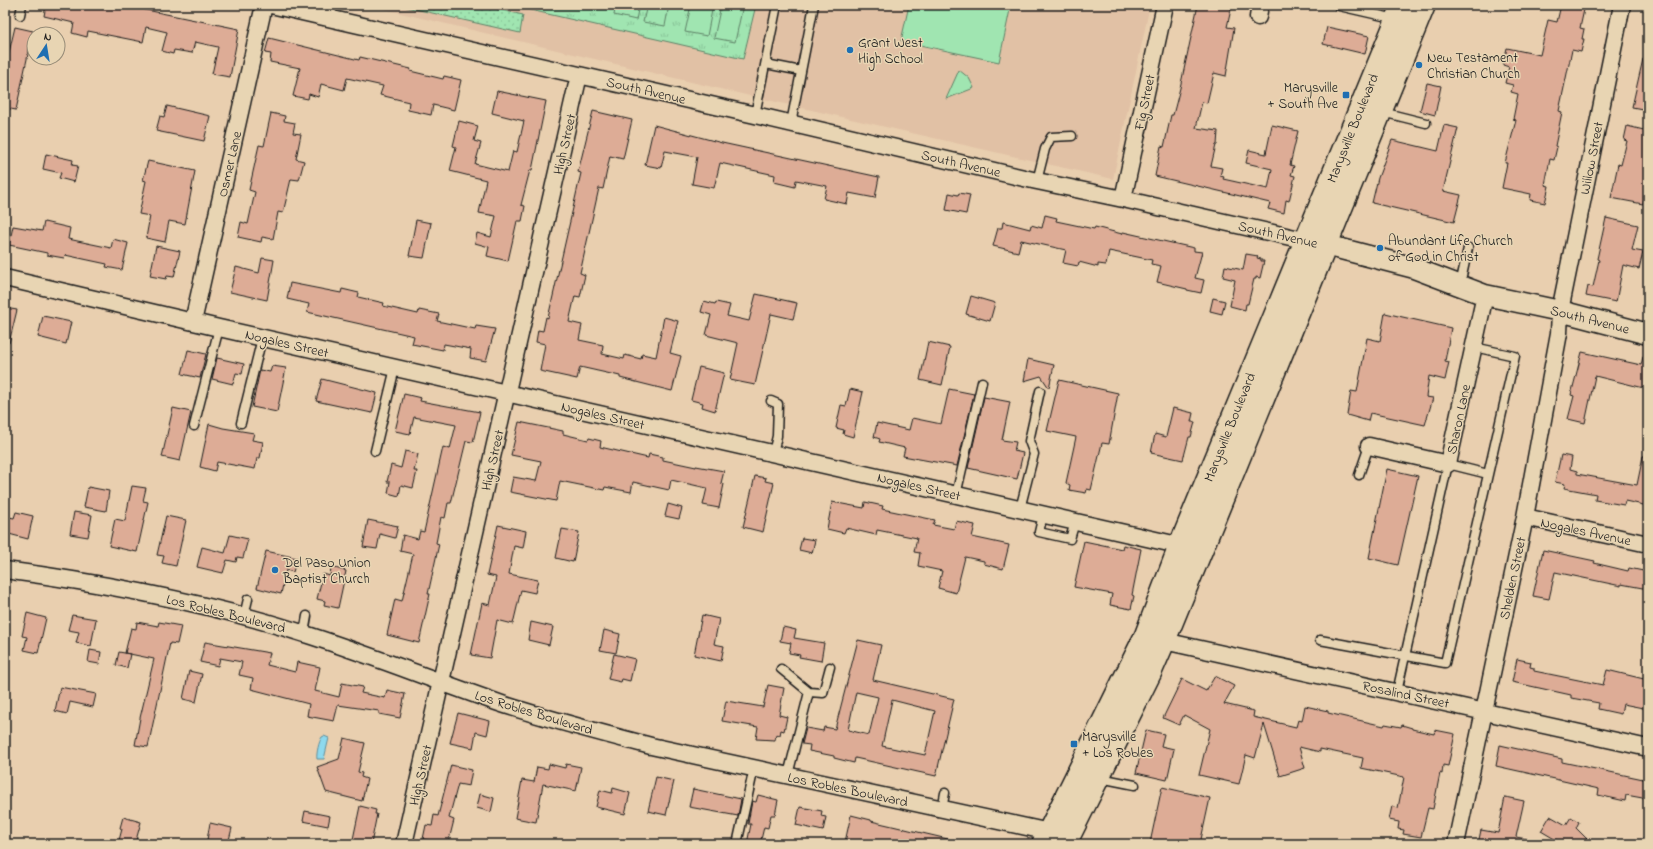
<svg xmlns="http://www.w3.org/2000/svg" width="1653" height="849" font-family="'Indie Flower',sans-serif">
	<defs>
		<pattern id="grass-dots" width="8" height="8" patternUnits="userSpaceOnUse"><rect width="8" height="8" fill="#a0e5b1"/><path d="M2 2h.1M6 6h.1" fill="none" stroke="#89c498" stroke-width="1.8" stroke-linecap="round"/></pattern>
		<pattern id="park-tufts" width="24" height="20" patternUnits="userSpaceOnUse"><rect width="24" height="20" fill="#a0e5b1"/><path d="M3 7l-1-3M5 7V3M7 7l1-3M15 17l-1-3M17 17v-4M19 17l1-3" fill="none" stroke="#89c498"/></pattern>
	</defs>
	<rect width="100%" height="100%" fill="#e9cfaf"/>
	<filter id="ink" filterUnits="userSpaceOnUse"><feTurbulence type="fractalNoise" baseFrequency=".025" numOctaves="2"/><feDisplacementMap in="SourceGraphic" scale="8" xChannelSelector="R" yChannelSelector="G"/><feConvolveMatrix kernelMatrix="1 2 1 2 8 2 1 2 1" color-interpolation-filters="sRGB"/></filter>
	<g filter="url(#ink)">
		<path fill="#e1c1a5" d="M367 5H1150L1113 179 750 96Z"/>
		<path fill="url(#grass-dots)" stroke="#5e8066" d="M407 5H481L523 15 520 33 406 7Z"/>
		<path fill="url(#park-tufts)" stroke="#5e8066" d="M527 5H756L743 59 526 9Z"/>
		<path fill="#a0e5b1" stroke="#5e8066" d="M616 5H639L636 20 614 15Z
			M647 5H669L665 26 643 22Z
			M691 5H713L707 36 685 32Z
			M721 5H743L735 42 714 38Z
			M909 5H1011L999 62 901 41Z
			M959 70 969 78 974 88 946 99Z"/>
		<path fill="#8ed9ee" stroke="#608d9a" d="M324 736 329 738 324 759H317C316 754 319 741 322 737Z"/>
		<path fill="#ddac96" stroke="#1c1c1c" fill-rule="evenodd" d="M46 5H122L239 29 230 77 212 74 218 47 195 42 192 53 174 50 173 54 162 51 167 32 146 27 143 42 88 31 87 37 72 33 74 23 44 16Z
			M1198 5H1232L1227 27 1234 28 1226 76 1214 73 1207 103 1202 102 1196 128 1218 131 1217 145H1216L1211 166 1222 168 1220 176 1224 177 1223 179 1268 189 1272 169 1246 163 1249 150 1266 154 1272 125 1298 131 1290 165 1294 166 1291 175 1295 176 1289 201 1286 200 1284 213 1268 209 1270 203 1155 176 1161 146 1164 147 1171 115H1173L1180 88Z
			M1561 5H1585L1580 28 1584 29 1582 39H1584L1581 52 1572 50 1559 111 1562 112 1555 146 1557 147 1554 160 1550 159 1545 185 1549 186 1545 203 1530 200 1531 194 1502 188 1507 163H1505L1516 120 1513 119 1518 94 1511 92 1513 85 1505 83 1509 67 1503 65 1507 48 1540 55 1548 20 1557 22Z
			M15 27 33 31 16 110 5 108V69Z
			M1327 27 1369 36 1365 54 1323 44Z
			M269 38 359 60 360 57 411 69 410 71 443 79 444 76 461 80 454 110 433 105 431 115 408 110 409 102 380 95 383 86 347 78 344 90 321 84 318 97 309 94 308 99 293 96 300 68 270 62 271 54 265 53Z
			M1643 59H1648V110L1632 107Z
			M1427 83 1441 86 1435 115 1420 111Z
			M497 91 546 101 532 170H530L521 205 525 206 522 221H517L508 261 487 256 489 247 475 243 477 233 491 237 496 216 479 213 486 180 450 171 456 147 453 146 459 121 478 126 474 141 481 143 475 164 508 172 513 151 517 152 524 121 492 113Z
			M167 106 210 116 204 141 156 131 160 116 164 117Z
			M593 111 632 120 623 159 610 156 603 189 599 188 580 273 585 275 580 297 575 296 569 322 582 325 579 340 603 345 602 354 624 359 625 355 641 359 642 354 656 357 664 317 678 321 670 353 681 356 672 391 620 378V376L580 367 577 379 540 371 545 344 536 342 538 330 543 331 546 317 548 318 581 173 578 172Z
			M271 113 285 116 284 121 295 123 293 133 301 134 296 159 304 161 299 180 291 179 283 213 278 212 273 239 262 237 261 242 238 237 241 222 248 224 255 192 249 190 259 145 264 146Z
			M654 125 722 143 879 177 875 198 849 193 847 204 824 199 827 186 796 180 795 187 774 182 775 175 720 163 714 188 692 184 697 157 665 151 661 168 645 165Z
			M1444 125 1458 128 1443 191 1461 195 1454 222 1372 203 1378 178 1392 140 1438 151Z
			M1627 126 1648 131V178L1643 204 1611 198 1618 164 1621 165 1627 141 1624 140Z
			M46 154 73 160 72 165 78 166 74 182 59 178 61 173 43 169Z
			M148 161 195 171 185 224 169 221 165 242 146 238 150 216 139 214 146 181 143 180Z
			M949 193 958 195 959 193 970 195 966 214 946 210Z
			M1045 215 1057 218 1056 221 1094 229 1095 227 1122 234 1123 232 1194 248V251L1202 252 1195 278 1204 280 1201 293 1187 290V289L1157 282 1161 266 1151 264 1152 260 1109 251 1106 265 1098 264V267L1079 262 1078 266 1063 263 1066 250 1021 240 1018 252 993 246 998 228H1002L1003 222 1030 229 1031 225 1042 228Z
			M1606 218 1638 225 1632 250 1643 252 1639 269 1623 265 1616 302 1586 296 1588 286 1593 287 1599 260 1597 259Z
			M416 220 431 223 424 258 409 256Z
			M44 222 70 228 68 239 111 248 113 239 128 243 122 270 106 267 107 264 65 255 64 258 47 255V253L9 245 13 226 42 231Z
			M156 246 180 251 174 277 167 276 166 279 150 276Z
			M1246 254 1258 256 1257 258 1261 259V261H1264L1260 278 1256 277V279H1254L1248 304H1246L1245 310 1230 306 1235 280 1223 277 1225 266 1243 270Z
			M262 258 274 260 267 300 230 292 236 267 259 273Z
			M290 283 341 293 342 289 359 293 358 297 384 303 383 306 418 314 419 310 439 314 437 321 475 329 476 326 495 329 486 361 470 358 471 349 444 344 443 350 412 344 414 336 307 312 309 304 287 299Z
			M756 294 797 303 793 319 771 314 755 385 730 380 738 343 706 335 711 315 701 312 704 301 715 304 716 302 730 305 727 316 749 321Z
			M971 296 995 303 990 321 966 314Z
			M1213 298 1225 301 1222 314 1210 311Z
			M5 308 17 310 9 343 5 342Z
			M1385 313 1451 328 1445 361 1449 362 1445 380 1429 376 1426 397 1433 398 1425 425 1370 413 1368 421 1347 415 1351 391 1357 392 1367 338 1380 341Z
			M43 316 71 322 66 344 38 337Z
			M928 342 950 347 942 385 920 380Z
			M188 350 206 354 200 378 182 374Z
			M1582 352 1641 365 1643 357H1648V389L1595 376 1585 423 1568 419 1574 396 1571 395Z
			M217 358 244 364 242 374 236 373 233 384 212 379Z
			M1028 359 1054 365 1049 388 1041 376 1024 381Z
			M272 366 286 368 277 412 252 407 260 370 270 372Z
			M699 367 724 373 715 411 702 407 703 403 691 400Z
			M322 379 377 393 372 413 316 401Z
			M1059 380 1118 393 1109 444 1102 443 1091 490 1087 489 1086 493 1069 490 1070 485 1066 483 1076 437 1047 431Z
			M850 389 863 392 853 437 843 434 844 430 836 428 841 405 846 406Z
			M949 389 974 394 957 466 903 456 905 448 879 442 880 439 874 437 877 423 909 430 912 418 941 424Z
			M404 394 421 398 420 401 480 412 473 442 466 441 451 503H448L445 518 441 517 436 543 439 544 428 594H430L419 643 387 635 395 599 402 601 413 554 400 551 403 535 418 539 420 531 424 532 443 447 450 449 456 425 414 417 410 434 395 431Z
			M984 397 1010 402 1002 440 1016 442 1014 451 1023 453 1017 479 968 468Z
			M173 408 191 412 180 461 162 457Z
			M1173 408 1193 413 1191 422H1195L1191 437H1189L1183 460 1151 453 1155 434 1166 437Z
			M519 422 563 431V434L588 440 589 438 601 441 600 447 648 458 649 454 663 457V460L696 467V466L724 471 721 483 724 484 719 508 703 505 707 488 671 480 669 490 633 482 631 492 605 487 604 490 560 481 556 501 510 492 513 477 536 481 541 461 511 455Z
			M209 424 223 428 254 433 252 440 263 442 260 458H257L255 469 217 462 215 471 200 467Z
			M405 451 418 454 414 471H417L413 488 401 485 399 496 388 493 390 482H387L391 465 401 468Z
			M1561 455 1572 457 1570 469 1577 471V474L1637 485 1643 456H1648V506L1625 501 1624 505 1595 500 1596 494 1564 488 1565 484 1555 482Z
			M1387 469 1418 476 1398 565 1369 558Z
			M755 476 766 478 765 481 774 483 763 532 743 527Z
			M132 486 146 488 143 501 148 502 137 552 109 546 115 519 125 521Z
			M88 487 109 491 106 511 84 507Z
			M832 502 864 508 865 502 883 506 882 509 935 520 933 525 954 529 956 521 975 525 972 537 1009 545 1003 569 984 564V561L965 557 956 593 938 588 942 571 918 566 920 553 914 552 917 538 877 530 876 535 846 528 844 533 827 529Z
			M668 504 682 508 679 519 665 516Z
			M16 512 33 516 28 539 5 533 9 517 14 518Z
			M74 512 92 515 88 537 70 534Z
			M166 516 186 520 176 566 162 563 164 556 157 555Z
			M368 520 398 526 395 538 380 534 377 549 363 547Z
			M498 525 526 531 523 548 514 546 509 574 538 580 535 593 521 590 513 624 497 620 490 658 471 655 482 603 490 605 496 577 487 575Z
			M562 529 579 532 573 562 556 558Z
			M230 535 248 539 243 558 237 557 236 562 227 560 223 573 197 567 202 547 225 553Z
			M802 538 815 540 812 553 799 550Z
			M1084 541 1122 549 1123 545 1141 549 1132 595 1134 596 1131 609 1110 605 1112 594 1074 587Z
			M1543 550 1595 561 1594 563 1628 571 1629 568 1648 572V589L1621 584V586L1555 572 1549 599 1533 596Z
			M266 551 297 558 293 572 286 570 281 594 257 588Z
			M331 567 346 571 338 608 324 605 325 601 317 599 323 574 330 576Z
			M27 613 46 618 38 653 24 650 27 637 22 636Z
			M72 615 96 619 91 646 76 643 79 632 68 630Z
			M702 615 719 619 714 644 724 646 721 661 694 655Z
			M137 622 158 626 159 622 181 626 177 644 170 643 148 747 135 745 140 718 154 659 125 653 131 628 136 629Z
			M531 622 553 627 549 645 528 640Z
			M783 627 796 630 794 638 824 643 821 661 799 657 800 655 789 653 791 643 780 641Z
			M604 630 620 634 616 653 600 650Z
			M858 640 881 645 873 680 954 699 936 776 855 758 854 763 834 758V756L809 751 810 745 802 744 806 728 823 731 824 727 835 729ZM856 692 878 697 869 735 848 730ZM892 700 935 711 925 755 882 746Z
			M205 642 270 653 267 665 295 672 297 662 320 667 315 691 339 697 342 683 363 687 361 693 385 698 387 690 405 694 400 718 379 714V711L338 705 334 721 307 716 309 704 251 689 253 678 239 675 242 662 220 658 218 666 200 662Z
			M90 650 101 652 99 664 88 662Z
			M119 652 130 654 127 668 116 665Z
			M614 654 635 659 630 681 622 679 621 682 608 679Z
			M1517 659 1531 662 1530 667 1534 668V671L1603 685 1607 670 1648 680V709L1623 704 1621 714 1598 709 1599 703 1571 698V695L1512 682Z
			M189 671 202 674 196 702 183 699Z
			M1215 676 1234 686 1224 704 1254 711 1253 717 1296 727 1298 720 1302 721 1305 706 1328 711V713L1384 726 1385 724 1401 727 1402 725 1412 728V729L1434 734 1435 730 1455 734 1448 766 1443 765 1442 774 1440 773 1433 809 1428 808 1421 837 1403 834 1404 830 1398 829 1399 822 1389 820 1392 806 1398 808 1404 777 1361 768 1363 758 1320 749V752L1299 747 1305 768 1280 776 1264 724 1255 758 1246 755 1239 784 1199 775 1210 729 1184 715 1179 725 1163 718 1182 679 1206 691Z
			M768 685 784 688 779 715 787 717 784 731 781 730 780 735 776 734 775 740 756 739 758 727 722 721 726 701 763 707Z
			M60 687 96 694 93 707 70 702 67 714 55 711Z
			M458 713 490 721 487 735 476 732 473 748 450 743Z
			M1146 730 1164 734 1161 746 1174 749 1167 780 1136 773Z
			M344 738 365 743 358 772 362 773 361 777 367 779 362 801 326 792 317 767 339 759Z
			M1500 745 1562 759V762L1648 780V799L1626 795 1625 801 1598 795 1599 789 1496 766Z
			M549 764 565 768 566 764 581 767 576 791 543 784 536 822 515 818 522 780 534 782 537 767 548 769Z
			M451 765 472 770 469 786 458 784 449 818 454 820 448 844H443L423 839 426 825 432 826 434 815 438 816Z
			M656 777 674 781 666 815 648 811Z
			M1162 787 1210 798 1200 844H1157L1150 843Z
			M613 788 630 793 625 814 596 807 600 790 612 793Z
			M693 789 741 799 738 816 689 807Z
			M480 794 494 798 491 812 477 808Z
			M758 795 778 800 775 815H771L768 828 764 827 760 844H747L751 824H748L752 801 756 802Z
			M1505 797 1524 801 1516 837 1527 839 1526 844H1478L1481 830 1498 833Z
			M360 806 376 810 375 814H377L371 844H352Z
			M800 807 822 811 821 816 826 817 823 831 796 825Z
			M305 811 330 816 328 826 303 821Z
			M851 815 871 820V821L952 840 951 844H853L845 842Z
			M1550 816 1566 825 1571 817 1579 822 1576 828 1592 844H1563L1541 831Z
			M123 817 141 822 135 844H118L122 829 120 828Z
			M210 823 232 828 228 844 207 840Z"/>
		<g fill="none" stroke-linecap="round" stroke-linejoin="round">
			<defs>
				<path id="service" d="M1339 6 1396 19
					M20 15 22 5
					M330 18 333 5
					M766 64 801 71
					M1382 112 1426 123
					M755 115 777 5
					M791 123 814 5
					M1037 181 1045 149 1051 137 1072 136
					M1460 285 1468 248
					M771 401 778 404 777 436 773 453
					M241 423 262 338
					M194 426 219 328
					M375 451 395 368
					M1359 475 1369 446
					M956 495 982 382
					M1020 509 1034 454 1029 441 1040 391
					M1043 515 1039 532 1070 539 1075 522
					M244 616 248 599
					M304 633 307 616
					M1320 640 1445 663 1515 356 1474 347
					M781 669 809 692
					M1397 692 1448 464 1488 474
					M788 775 809 692 823 693 830 667
					M1100 778 1135 785
					M942 809 945 793
					M737 844 754 768"/>
				<path id="minor" d="M271 5 755 115 1037 181 1123 199 1317 243
					M1258 17 1260 5
					M1123 199 1165 5
					M5 278 219 328 1191 548
					M193 322 264 5
					M1369 446 1448 464 1485 295
					M1525 517 1648 544
					M5 570C109 584 212 603 311 636 376 657 438 682 502 704 551 720 601 733 651 746L1059 834
					M1164 641 1648 748
					M404 844 579 75
					M1456 844 1525 517 1559 333 1560 311 1622 5"/>
				<path id="tertiary" d="M1326 245 1411 267 1485 295 1560 311 1648 334"/>
				<path id="secondary" d="M1043 844 1146 635 1180 546 1403 5
					M1065 844 1150 673 1164 641 1424 5"/>
			</defs>
			<use href="#service" stroke="#1c1c1c" stroke-width="11"/>
			<use href="#minor" stroke="#1c1c1c" stroke-width="19"/>
			<use href="#tertiary" stroke="#1c1c1c" stroke-width="23"/>
			<use href="#secondary" stroke="#1c1c1c" stroke-width="25"/>
			<use href="#service" stroke="#e8d5b3" stroke-width="8"/>
			<use href="#minor" stroke="#e8d5b3" stroke-width="16"/>
			<use href="#tertiary" stroke="#e8d5b3" stroke-width="20"/>
			<use href="#secondary" stroke="#e8d5b3" stroke-width="22"/>
		</g>
	</g>
	<g fill="#1f6fb2" stroke="#e8d5b3" stroke-width="1.5">
		<circle cx="850" cy="50" r="4"/>
		<circle cx="1419" cy="65" r="4"/>
		<rect x="1342" y="91" width="8" height="8" rx="2"/>
		<circle cx="1380" cy="248" r="4"/>
		<circle cx="275" cy="570" r="4"/>
		<rect x="1070" y="740" width="8" height="8" rx="2"/>
	</g>
	<g text-anchor="middle" stroke-width="3" stroke-linejoin="round" paint-order="stroke">
		<g font-size="14" fill="#1c1c1c" stroke="#e8d5b3" text-anchor="start">
			<text x="858" y="47">Grant West<tspan x="858" dy="16">High School</tspan></text>
			<text x="1427" y="62">New Testament<tspan x="1427" dy="16">Christian Church</tspan></text>
			<text x="1338" y="92" text-anchor="end">Marysville<tspan x="1338" dy="16">+ South Ave</tspan></text>
			<text x="1388" y="245">Abundant Life Church<tspan x="1388" dy="16">of God in Christ</tspan></text>
			<text x="283" y="567">Del Paso Union<tspan x="283" dy="16">Baptist Church</tspan></text>
			<text x="1082" y="741">Marysville<tspan x="1082" dy="16">+ Los Robles</tspan></text>
		</g>
		<g font-size="14" fill="#1c1c1c" stroke="#e8d5b3">
			<text transform="translate(646 90) rotate(13)" y="5">South Avenue</text>
			<text transform="translate(1144 102) rotate(-78)" y="5">Fig Street</text>
			<text transform="translate(1352 128) rotate(-68)" y="5">Marysville Boulevard</text>
			<text transform="translate(564 144) rotate(-77)" y="5">High Street</text>
			<text transform="translate(1591 158) rotate(-79)" y="5">Willow Street</text>
			<text transform="translate(961 163) rotate(13)" y="5">South Avenue</text>
			<text transform="translate(229 164) rotate(-77)" y="5">Osmer Lane</text>
			<text transform="translate(1278 234) rotate(13)" y="5">South Avenue</text>
			<text transform="translate(1590 319) rotate(14)" y="5">South Avenue</text>
			<text transform="translate(287 343) rotate(13)" y="5">Nogales Street</text>
			<text transform="translate(603 415) rotate(13)" y="5">Nogales Street</text>
			<text transform="translate(1458 419) rotate(-78)" y="5">Sharon Lane</text>
			<text transform="translate(1229 427) rotate(-68)" y="5">Marysville Boulevard</text>
			<text transform="translate(492 460) rotate(-77)" y="5">High Street</text>
			<text transform="translate(919 486) rotate(13)" y="5">Nogales Street</text>
			<text transform="translate(1586 531) rotate(12)" y="5">Nogales Avenue</text>
			<text transform="translate(1512 578) rotate(-78)" y="5">Shelden Street</text>
			<text transform="translate(226 613) rotate(14)" y="5">Los Robles Boulevard</text>
			<text transform="translate(1406 694) rotate(12)" y="5">Rosalind Street</text>
			<text transform="translate(534 712) rotate(17)" y="5">Los Robles Boulevard</text>
			<text transform="translate(420 775) rotate(-77)" y="5">High Street</text>
			<text transform="translate(848 789) rotate(12)" y="5">Los Robles Boulevard</text>
		</g>
	</g>
	<rect width="1653" height="849" fill="none" stroke="#e8d5b3" stroke-width="20"/>
	<rect x="10" y="10" width="1633" height="829" fill="none" stroke="#1c1c1c" stroke-width="1.5" filter="url(#ink)"/>
	<g transform="translate(46 46) rotate(12)"><circle r="19" fill="#e8d5b3" stroke="#968b77"/>
	<path d="M0-3L7 15L0 10L-7 15Z" fill="#1f6fb2"/>
	<text y="-6" font-size="11" font-weight="bold" text-anchor="middle" fill="#1c1c1c">N</text>
	</g>
</svg>
